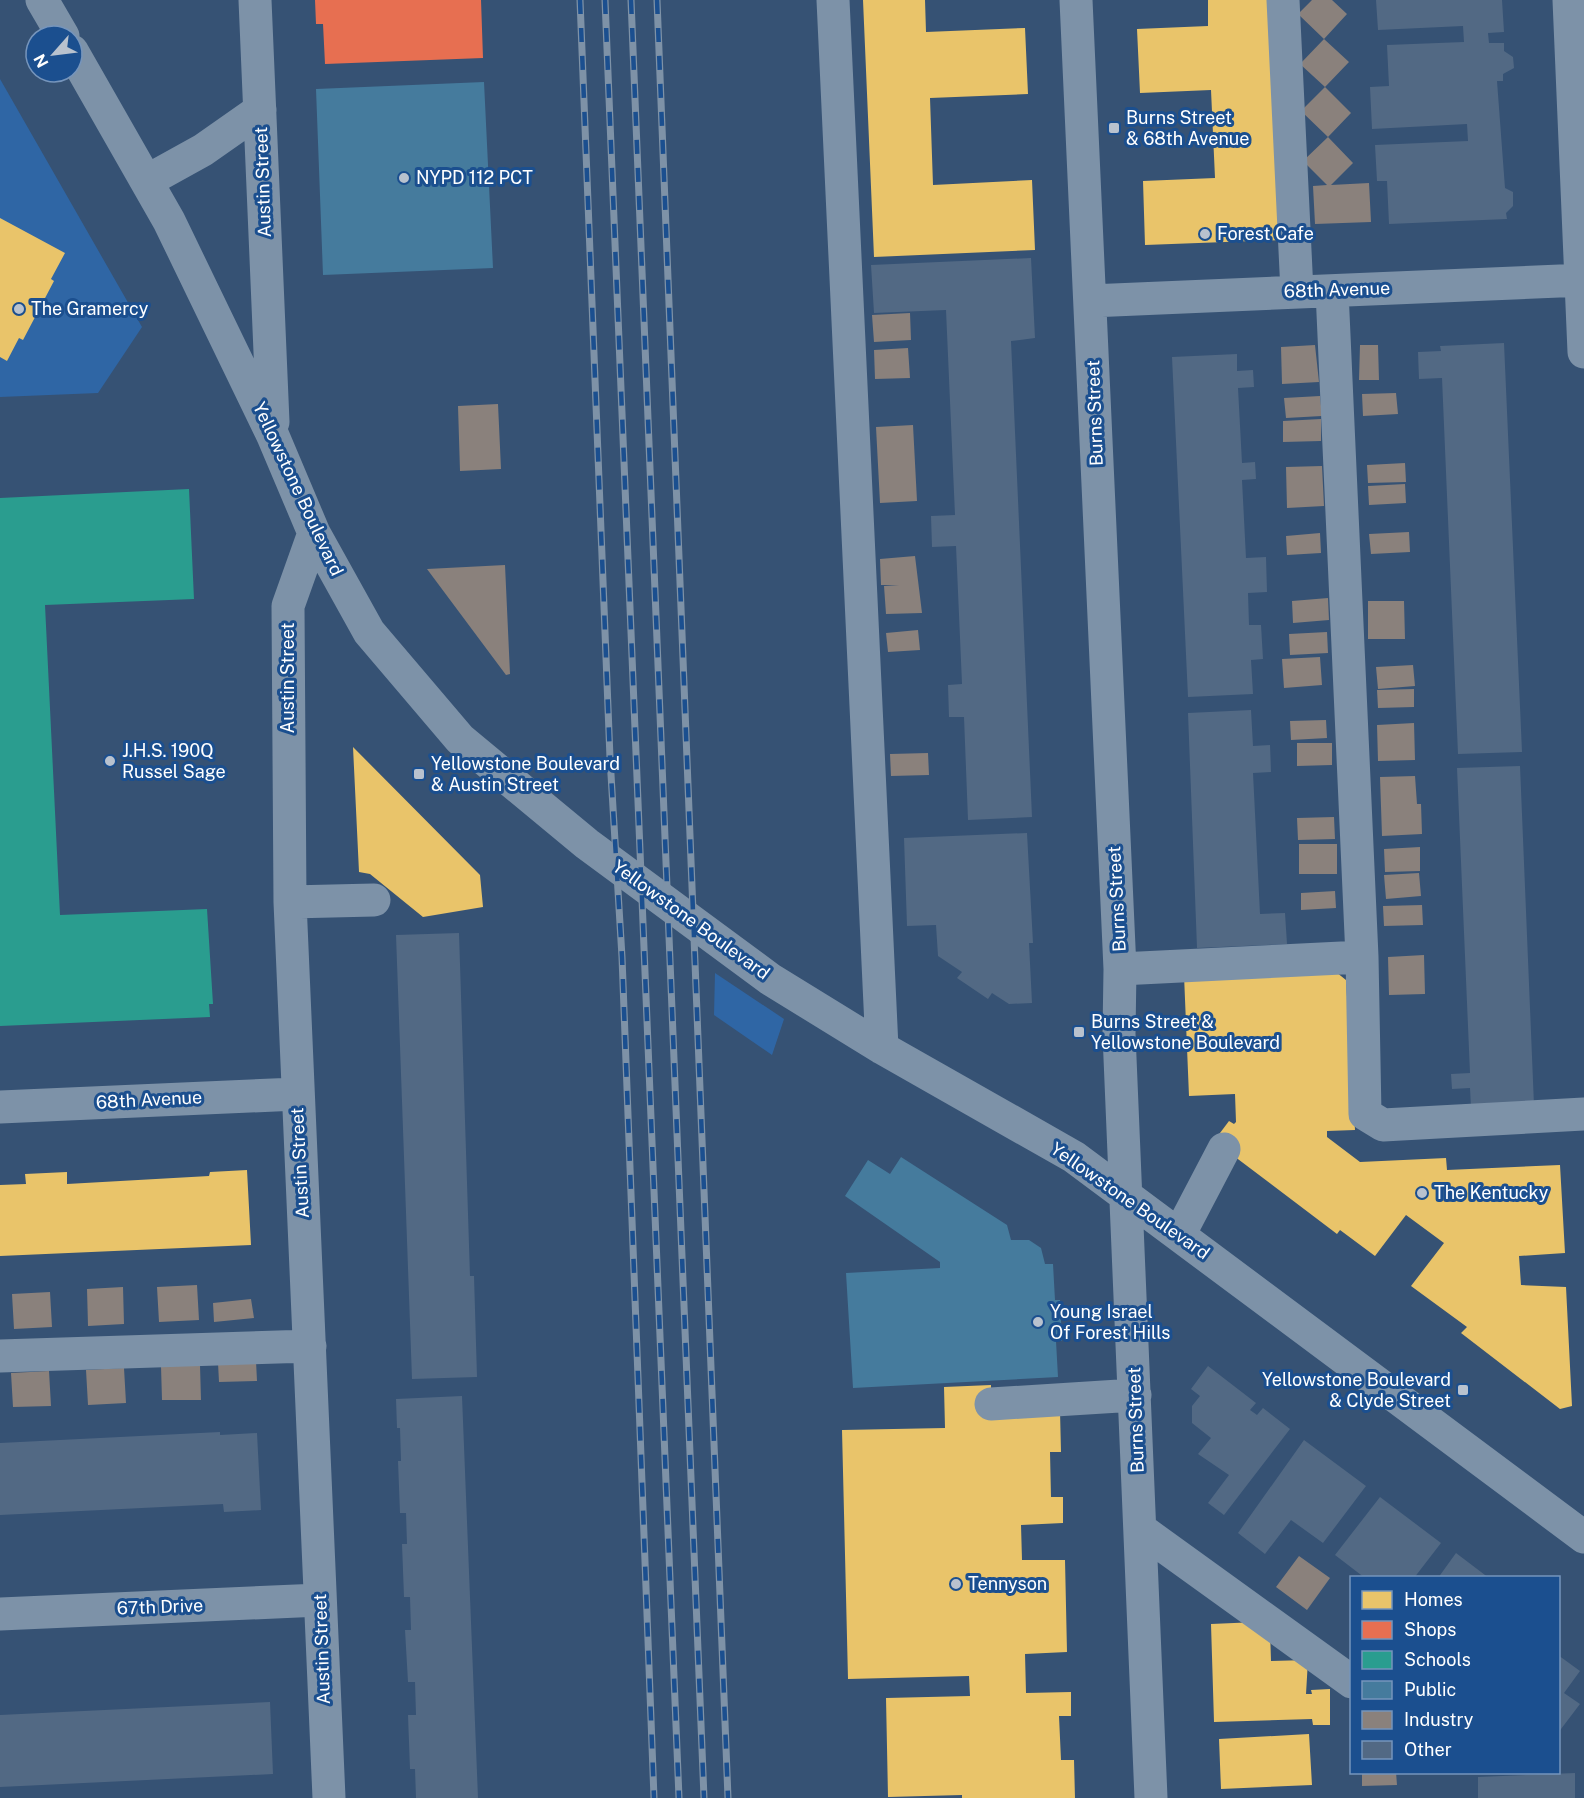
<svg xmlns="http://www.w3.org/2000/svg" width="1584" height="1798" font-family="'Public Sans',sans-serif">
	<rect width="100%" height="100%" fill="#365274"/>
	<path fill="#2f66a5" d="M0 79 142 327 98 393 0 397Z
		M715 973 784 1019 772 1055 714 1015Z"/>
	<path fill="#e9c46a" d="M863 0H925L926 32 1025 28 1028 94 930 98 933 185 1032 180 1035 250 874 257Z
		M1208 0H1272L1282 240 1145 245 1143 181 1215 178 1211 90 1140 93 1137 29 1208 26Z
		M0 218 65 253 51 279 54 281 23 340 19 338 7 361 0 357Z
		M353 747 480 875 483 907 423 917 370 874 359 872Z
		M1331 968 1346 980 1355 1130 1327 1131V1137L1360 1162 1446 1158 1447 1170 1560 1165 1565 1253 1519 1256 1521 1285 1566 1287 1572 1406 1560 1409 1461 1333 1467 1327 1411 1286 1444 1243 1406 1215 1375 1256 1340 1230 1337 1234 1214 1141 1229 1121 1234 1124 1236 1122 1235 1094 1189 1096 1184 975Z
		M247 1170 251 1245 0 1256V1185L26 1184 25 1174 67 1172V1184L209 1176 210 1172Z
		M991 1385V1412L1060 1411 1061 1452H1050L1051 1497H1063V1523L1021 1525 1022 1560H1065L1067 1652 1025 1654 1026 1693 1071 1692V1716H1059L1061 1760H1074L1075 1798H962V1795L888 1797 886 1698 970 1696 969 1676 848 1679 842 1430 945 1428 944 1387Z
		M1257 1622 1270 1630 1271 1661 1308 1660 1306 1694H1312L1311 1690 1330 1689V1725H1313L1312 1719 1214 1722 1211 1624Z
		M1309 1734 1312 1785 1221 1789 1219 1739Z"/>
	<path fill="#e76f51" d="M315 0H481L483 58 325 64 323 24H316Z"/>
	<path fill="#2a9d8f" d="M189 489 194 599 45 605 60 915 207 909 213 1004H209L210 1017 0 1026V498Z"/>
	<path fill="#457b9d" d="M484 82 493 268 323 275 316 89Z
		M901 1157 1007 1225 1011 1240H1029L1041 1248 1045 1264H1053L1055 1300H1060L1062 1341H1056L1058 1377 853 1388 846 1273 940 1268V1262L845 1196 868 1160 890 1174Z"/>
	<path fill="#8a817c" d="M1312 0H1332L1347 14 1324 39 1298 14Z
		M1324 39 1349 62 1325 87 1300 64Z
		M1325 87 1351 113 1328 137 1301 111Z
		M1328 137 1353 163 1331 185 1369 183 1371 222 1315 224 1313 186 1327 185 1303 161Z
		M910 313 911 340 874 342 872 315Z
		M1315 345 1319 382 1282 384 1281 347Z
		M1360 345H1378L1379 380H1359Z
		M908 348 910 378 875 379 874 350Z
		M1396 393 1398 414 1363 416 1362 394Z
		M1320 396 1322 416 1286 418 1284 398Z
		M498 404 501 469 460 471 458 406Z
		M1321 419V441L1283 442V421Z
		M913 425 917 501 880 503 876 427Z
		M1405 463 1406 482 1368 483 1367 465Z
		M1322 466 1324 506 1287 508 1286 467Z
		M1405 484 1406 503 1369 505 1368 486Z
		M1409 532 1410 552 1371 554 1369 534Z
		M1320 533 1321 553 1287 555 1286 536Z
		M915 556 922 613 886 614 884 586 899 585H881L880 559Z
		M505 565 510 674 506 675 427 569Z
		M1328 598 1329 620 1293 623 1292 601Z
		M1368 601H1404L1405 639H1368Z
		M918 630 920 650 888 652 886 633Z
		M1327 632 1328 653 1290 655 1289 634Z
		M1320 657 1322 685 1284 688 1282 659Z
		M1413 665 1415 686 1378 689 1376 667Z
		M1414 689V707L1378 708 1377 690Z
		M1326 720 1327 738 1291 740 1290 721Z
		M1414 723 1415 760 1378 761 1377 725Z
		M1297 743H1332V765L1297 766Z
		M928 753 929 775 891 776 890 754Z
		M1415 776 1417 804H1421L1422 834 1382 836 1380 777Z
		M1334 817 1335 839 1298 840 1297 818Z
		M1299 844H1337V874H1299Z
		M1420 847V871L1385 872 1384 849Z
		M1419 873 1421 896 1386 899 1384 875Z
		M1335 891 1336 908 1301 910V893Z
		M1422 905 1423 925 1384 926 1383 906Z
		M1424 955 1425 994 1389 995 1388 957Z
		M197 1285 199 1320 159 1322 157 1287Z
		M123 1287 124 1324 88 1326 87 1289Z
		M50 1292 52 1327 14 1329 12 1294Z
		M251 1299 254 1318 214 1322 213 1303Z
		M256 1361 257 1381 219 1382 218 1363Z
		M200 1365 201 1400H162L161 1366Z
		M124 1368 126 1403 88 1405 86 1370Z
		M49 1371 51 1406 13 1407 11 1373Z
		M1299 1556 1330 1578 1307 1610 1276 1587Z
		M1362 1772H1396L1397 1785 1362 1786Z"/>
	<path fill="#526984" d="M1376 0H1502L1504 32 1488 33 1489 43H1504V51L1513 57 1514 68 1503 74V81H1497L1505 188 1513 192V206L1506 213 1507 219 1389 224 1387 181H1377L1375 145 1468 141 1467 124 1372 129 1370 87 1389 86 1387 45 1464 42 1463 26 1378 30Z
		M1031 258 1035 338 1011 341 1032 817 968 820 964 717H949L948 685 962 684 956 546 932 547 931 516 955 515 946 310 874 313 871 265Z
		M1504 343 1522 752 1458 754 1442 378 1419 379 1418 352 1441 351 1440 346Z
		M1237 354V371L1253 370 1254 387 1238 388 1242 463 1255 462 1256 479 1242 480 1246 558 1266 557 1267 592 1248 593 1249 625H1261L1263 659 1251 660 1253 694 1188 697 1172 357Z
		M1251 710 1253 746 1270 745 1271 772 1253 773 1260 914 1285 913 1287 944 1197 948 1188 713Z
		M1520 766 1534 1105 1471 1108 1470 1088 1452 1089 1451 1074 1470 1073 1457 768Z
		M1027 833 1033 943H1029L1032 1003 1009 1004 992 993 988 999 957 978 962 972 938 956 936 925 907 926 904 838Z
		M459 933 470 1276H474L477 1377 412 1379 396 935Z
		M1208 1366 1256 1403 1250 1410 1257 1415 1263 1408 1290 1429 1224 1515 1208 1503 1229 1475 1198 1454 1211 1438 1192 1423V1406L1200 1396 1191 1389Z
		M462 1396 478 1798H416L415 1769H410L408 1715H416L415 1682H408L405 1630H411L410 1597H404L402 1544H407L406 1513H400L398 1461H401L400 1428H397L396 1399Z
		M220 1432V1435L257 1433 261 1510 224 1512 223 1504 0 1515V1443Z
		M1304 1440 1366 1486 1323 1543 1291 1520 1265 1554 1238 1533Z
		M1380 1497 1441 1543 1414 1578H1365L1335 1555Z
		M1456 1553 1485 1575 1489 1578H1438Z
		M1558 1655 1580 1671 1564 1693 1580 1704 1558 1733Z
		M270 1702 273 1774 0 1787V1715Z
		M1575 1773V1798H1478V1777Z"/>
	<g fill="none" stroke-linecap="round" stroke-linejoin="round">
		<path stroke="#7d92a8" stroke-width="33" d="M42 0 63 36
			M255 0 273 422
			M833 0 882 1048
			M1076 0 1120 969 1119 1034 1151 1798
			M1283 0 1297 292
			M1569 0 1584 352
			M72 51 169 221 273 436 314 533 369 632 460 739 587 844 770 979 882 1048 1074 1157 1584 1537
			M147 181 203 150 260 110
			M1332 291 1362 957 1365 1114 1383 1125 1584 1114
			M1090 301 1584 280
			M314 533 288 606 290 902 329 1798
			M290 902 374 900
			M1120 969 1362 957
			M0 1107 297 1094
			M1179 1235 1224 1149
			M0 1356 310 1346
			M991 1404 1135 1395
			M1140 1529 1352 1682
			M0 1614 320 1600"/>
		<defs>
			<path id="rail" d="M580 0 610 758 622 957 654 1798
				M605 0 679 1798
				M631 0 704 1798
				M657 0 728 1798"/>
		</defs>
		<use href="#rail" stroke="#7e92a7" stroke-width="7"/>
		<use href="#rail" stroke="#1b4f8f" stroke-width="4.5" stroke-dasharray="14" stroke-linecap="butt"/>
	</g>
	<g fill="#b9c2ce" stroke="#1b4f8f" stroke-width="2">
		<rect x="1108" y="122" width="12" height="12" rx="3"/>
		<circle cx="404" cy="178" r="6"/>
		<circle cx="1205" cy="234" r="6"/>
		<circle cx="19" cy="309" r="6"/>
		<circle cx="110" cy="761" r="6"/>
		<rect x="413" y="768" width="12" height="12" rx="3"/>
		<rect x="1073" y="1026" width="12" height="12" rx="3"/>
		<circle cx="1422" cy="1193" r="6"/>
		<circle cx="1038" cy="1322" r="6"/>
		<rect x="1457" y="1384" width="12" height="12" rx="3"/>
		<circle cx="956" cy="1584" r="6"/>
	</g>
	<g text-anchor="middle" stroke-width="6" stroke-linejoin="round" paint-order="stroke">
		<g font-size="18" fill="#fff" stroke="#1b4f8f" text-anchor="start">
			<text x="1126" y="124">Burns Street<tspan x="1126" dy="21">&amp; 68th Avenue</tspan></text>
			<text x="416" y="184">NYPD 112 PCT</text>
			<text x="1217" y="240">Forest Cafe</text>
			<text x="31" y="315">The Gramercy</text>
			<text x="122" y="757">J.H.S. 190Q<tspan x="122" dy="21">Russel Sage</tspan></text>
			<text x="431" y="770">Yellowstone Boulevard<tspan x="431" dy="21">&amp; Austin Street</tspan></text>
			<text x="1091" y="1028">Burns Street &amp;<tspan x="1091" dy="21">Yellowstone Boulevard</tspan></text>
			<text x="1434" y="1199">The Kentucky</text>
			<text x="1050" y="1318">Young Israel<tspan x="1050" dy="21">Of Forest Hills</tspan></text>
			<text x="1451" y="1386" text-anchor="end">Yellowstone Boulevard<tspan x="1451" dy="21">&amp; Clyde Street</tspan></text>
			<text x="968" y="1590">Tennyson</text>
		</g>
		<g font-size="18" fill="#fff" stroke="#1b4f8f">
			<text transform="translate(263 182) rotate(-92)" y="6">Austin Street</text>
			<text transform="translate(1337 290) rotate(-2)" y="6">68th Avenue</text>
			<text transform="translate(1095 413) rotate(-92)" y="6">Burns Street</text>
			<text transform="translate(298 489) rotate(65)" y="6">Yellowstone Boulevard</text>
			<text transform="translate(288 678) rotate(-90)" y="6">Austin Street</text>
			<text transform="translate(1117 899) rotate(-93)" y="6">Burns Street</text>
			<text transform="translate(691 920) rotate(36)" y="6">Yellowstone Boulevard</text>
			<text transform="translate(149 1100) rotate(-3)" y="6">68th Avenue</text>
			<text transform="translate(300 1163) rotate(-93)" y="6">Austin Street</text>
			<text transform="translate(1130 1201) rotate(35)" y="6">Yellowstone Boulevard</text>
			<text transform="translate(1136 1420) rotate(-92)" y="6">Burns Street</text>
			<text transform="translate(160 1607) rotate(-2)" y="6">67th Drive</text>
			<text transform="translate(322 1649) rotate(-92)" y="6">Austin Street</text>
		</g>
	</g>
	<rect x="1350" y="1576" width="210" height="198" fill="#1b4f8f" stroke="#7695bc" stroke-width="1.5"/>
	<rect x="1362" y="1591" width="30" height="18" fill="#e9c46a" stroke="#7695bc" stroke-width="1.5"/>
	<text x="1404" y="1606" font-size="18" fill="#ffffff">Homes</text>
	<rect x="1362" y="1621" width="30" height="18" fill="#e76f51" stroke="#7695bc" stroke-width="1.5"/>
	<text x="1404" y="1636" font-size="18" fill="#ffffff">Shops</text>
	<rect x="1362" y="1651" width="30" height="18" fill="#2a9d8f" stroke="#7695bc" stroke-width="1.5"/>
	<text x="1404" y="1666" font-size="18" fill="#ffffff">Schools</text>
	<rect x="1362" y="1681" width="30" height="18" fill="#457b9d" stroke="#7695bc" stroke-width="1.5"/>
	<text x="1404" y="1696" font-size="18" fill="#ffffff">Public</text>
	<rect x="1362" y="1711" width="30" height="18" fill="#8a817c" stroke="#7695bc" stroke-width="1.5"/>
	<text x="1404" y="1726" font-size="18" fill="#ffffff">Industry</text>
	<rect x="1362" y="1741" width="30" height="18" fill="#526984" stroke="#7695bc" stroke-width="1.5"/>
	<text x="1404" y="1756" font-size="18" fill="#ffffff">Other</text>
	<g transform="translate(54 54) rotate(242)"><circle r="28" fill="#1b4f8f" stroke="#7695bc" stroke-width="1.5"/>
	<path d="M0-4.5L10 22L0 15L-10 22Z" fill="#b9c2ce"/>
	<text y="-9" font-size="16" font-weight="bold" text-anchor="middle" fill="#ffffff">N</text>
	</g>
</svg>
